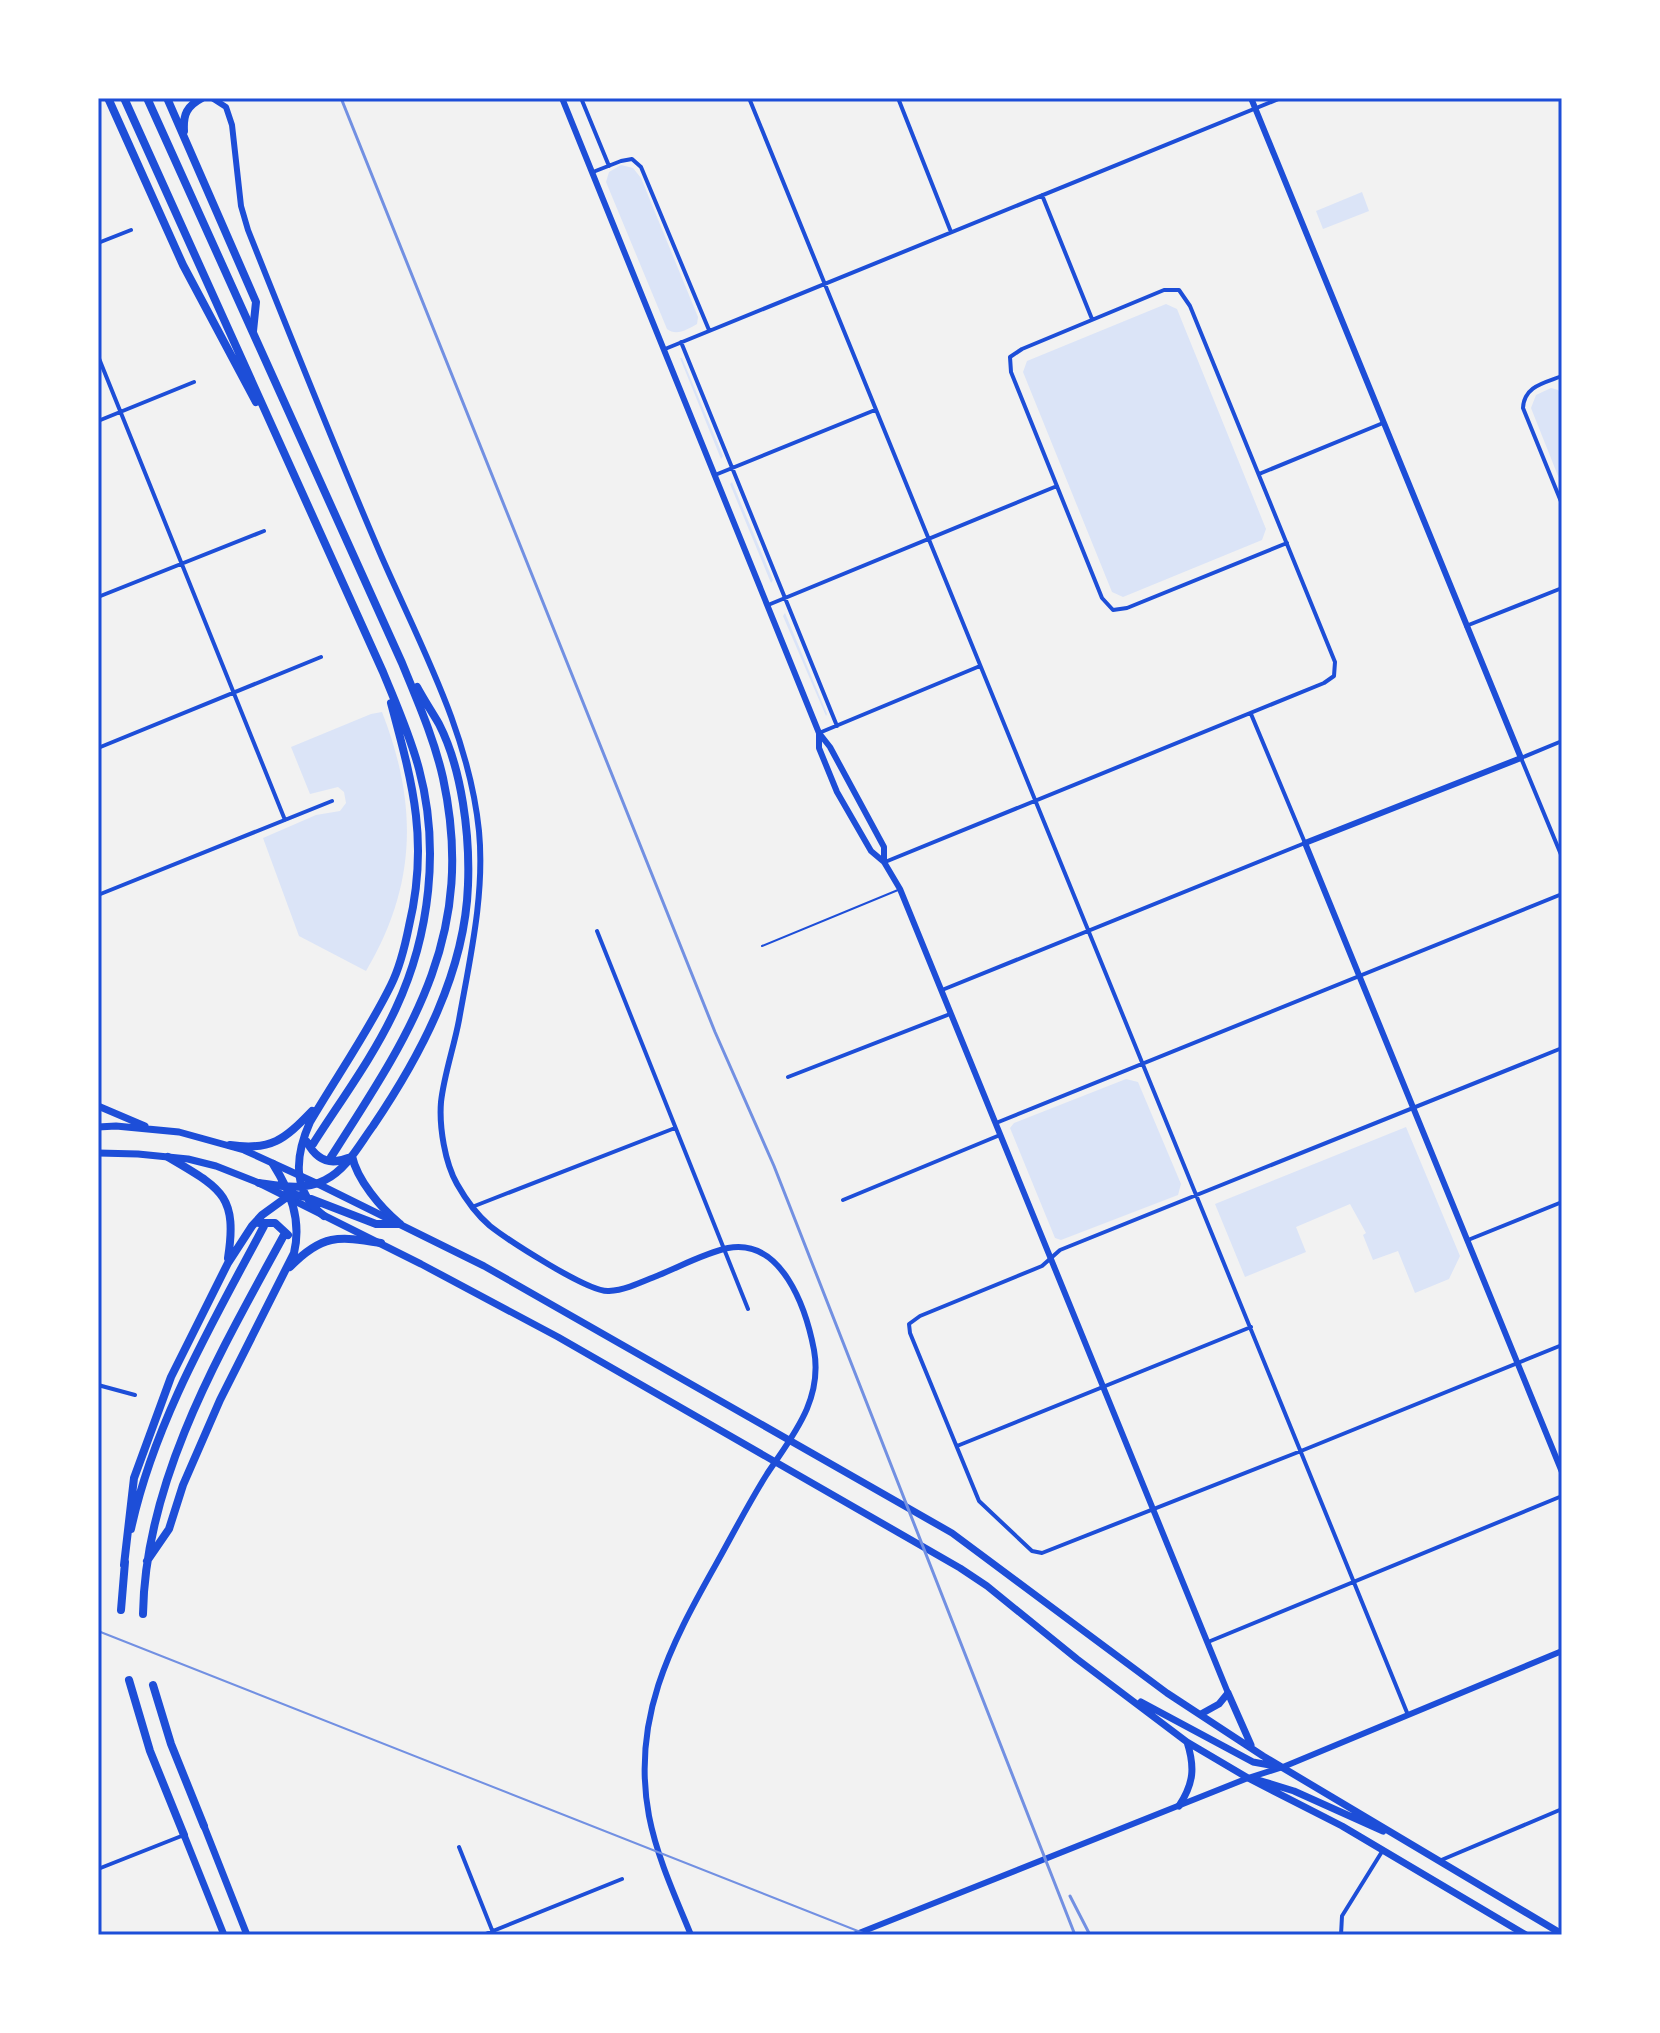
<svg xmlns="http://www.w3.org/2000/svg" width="1660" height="2033" font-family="'Public Sans',sans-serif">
	<rect width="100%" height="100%" fill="#f2f2f2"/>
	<path fill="#dbe4f7" d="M621 165 633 168 641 178 698 317 697 324C687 330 676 336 667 329L606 182 609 172Z
		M1362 192 1369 211 1323 229 1316 211Z
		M1166 304 1177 309 1266 529 1262 540 1123 597 1112 592 1023 372 1027 361Z
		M680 358H682L723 456 721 459Z
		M1551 388 1558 390 1562 397V486L1531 408 1536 395Z
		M732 482 773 580 771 583 730 484Z
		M785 613 827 714 826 716 783 616Z
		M382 712C418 804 417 885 366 971L299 936 263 838 316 815 340 811 346 803 344 792 338 787 310 794 291 747 371 714Z
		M1126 1079 1138 1082 1181 1184 1178 1195 1061 1240 1055 1238 1010 1128 1014 1123Z
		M1406 1127 1460 1256 1449 1279 1415 1293 1398 1251 1373 1260 1363 1235 1366 1233 1350 1204 1296 1227 1306 1252 1245 1277 1215 1204Z"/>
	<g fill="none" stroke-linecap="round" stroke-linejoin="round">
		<path stroke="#1d4ed8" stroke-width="2" d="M762 946 898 890"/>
		<path stroke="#1d4ed8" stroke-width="4" d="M581 98 609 166
			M749 98 1408 1715
			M898 98 951 232
			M593 172 621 161 632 159 641 167 709 330
			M1042 195 1092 319
			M98 243 131 230
			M681 342 837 726
			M665 349 1281 98
			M98 356 285 820
			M1562 376C1544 383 1524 386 1523 408L1562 504
			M98 421 194 382
			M1259 474 1383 423
			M715 475 875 410
			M98 597 264 531
			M768 605 1057 486
			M1466 626 1562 588
			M819 733 980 666
			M1562 741 1521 758 1562 857
			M98 748 321 657
			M885 862 1324 683 1334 676 1335 662 1190 306 1179 290H1164L1022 349 1010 357 1011 372 1102 598 1113 610 1127 608 1287 543
			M98 895 332 801
			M597 931 748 1309
			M942 990 1305 843 1251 714
			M1562 1048 1060 1250 1042 1266 920 1316 909 1324 910 1333 979 1501 1032 1551 1042 1553 1301 1451 1562 1345
			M788 1077 950 1014
			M996 1123 1562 894
			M843 1200 1000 1135
			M472 1207 675 1128
			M1468 1240 1562 1202
			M98 1385 135 1395
			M957 1446 1251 1327
			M1208 1642 1562 1496
			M459 1847 494 1935
			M1439 1861 1562 1809
			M98 1869 184 1835
			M483 1935 622 1879
			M1341 1935 1342 1916 1383 1850"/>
		<path stroke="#1d4ed8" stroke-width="6" d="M212 98 226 107 232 125 241 206 248 230C291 338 334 446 380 553 419 643 469 732 479 831 485 894 470 958 459 1020 454 1047 444 1075 441 1102 439 1127 445 1163 457 1184 466 1200 476 1214 490 1226 508 1240 589 1293 609 1291 626 1290 644 1281 659 1275 681 1266 705 1253 728 1248 782 1238 806 1308 814 1350 823 1400 793 1435 767 1474 748 1504 732 1536 715 1566 670 1646 631 1720 649 1816 657 1857 675 1896 691 1935
			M562 98 819 733 830 747 884 847V862
			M1251 98 1521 758 1305 843 1562 1472
			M819 733V748L837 792 871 851 884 862 900 889 1228 1693"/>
		<path stroke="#1d4ed8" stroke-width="6" d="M854 1935 1248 1778 1283 1767 1562 1651"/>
		<path stroke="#1d4ed8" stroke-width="7" d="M98 1106 145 1126
			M98 1127 116 1126 179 1132 244 1150 316 1183 484 1266 952 1533 1167 1693 1263 1756 1562 1934
			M98 1153 138 1154 188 1159 216 1166 259 1183 421 1264 558 1337 960 1568 987 1586 1077 1659 1187 1742 1248 1778 1342 1826 1526 1935
			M1228 1693 1251 1745
			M1141 1702 1253 1762 1280 1767
			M1201 1714 1219 1704 1228 1693
			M1258 1780 1294 1791 1383 1831
			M1179 1806C1194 1783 1195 1767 1187 1742"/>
		<path stroke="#1d4ed8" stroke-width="7" d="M204 1826 247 1935
			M184 1835 224 1935"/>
		<path stroke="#1d4ed8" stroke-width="8" d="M108 98 183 265 256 402
			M124 98 383 672C396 704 410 735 419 769 440 847 430 935 396 1008 374 1056 341 1100 313 1144
			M147 98 402 663C417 700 434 738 443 778 477 935 412 1031 331 1157
			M167 98 256 302 253 331
			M184 131C183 114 187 106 202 98
			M307 1142C316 1159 329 1166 348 1158
			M230 1145C271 1151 284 1140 312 1111
			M352 1156C357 1180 381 1208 399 1223
			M168 1157C220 1188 238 1194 228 1258
			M259 1183C281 1186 304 1191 325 1180 347 1169 359 1145 373 1126 421 1055 465 972 468 885 470 835 462 769 439 724 432 712 424 700 417 687
			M324 1216C291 1191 295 1156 310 1122 337 1076 368 1032 391 985 400 967 405 946 409 926 429 842 413 785 391 703
			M259 1223H275L288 1235
			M290 1267C322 1234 338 1236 381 1243
			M131 1529C154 1422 213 1322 264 1226
			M147 1561 169 1529 183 1485 220 1400 294 1253C302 1219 290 1191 273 1164
			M124 1565 134 1478 171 1377 228 1263 252 1226 262 1215 291 1194 306 1197 376 1224H400
			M121 1610 125 1562
			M143 1614C145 1479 221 1351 284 1235
			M129 1680 150 1751 184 1835
			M153 1685 171 1744 204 1826"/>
		<path stroke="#7290e2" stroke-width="2" d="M98 1631 868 1935"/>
		<path stroke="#7290e2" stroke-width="3" d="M341 98 715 1032 774 1166 1075 1935
			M1070 1896 1090 1935"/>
	</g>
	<rect width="1660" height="2033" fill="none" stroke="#ffffff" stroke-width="200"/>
	<rect x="100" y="100" width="1460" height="1833" fill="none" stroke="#1d4ed8" stroke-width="3"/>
</svg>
